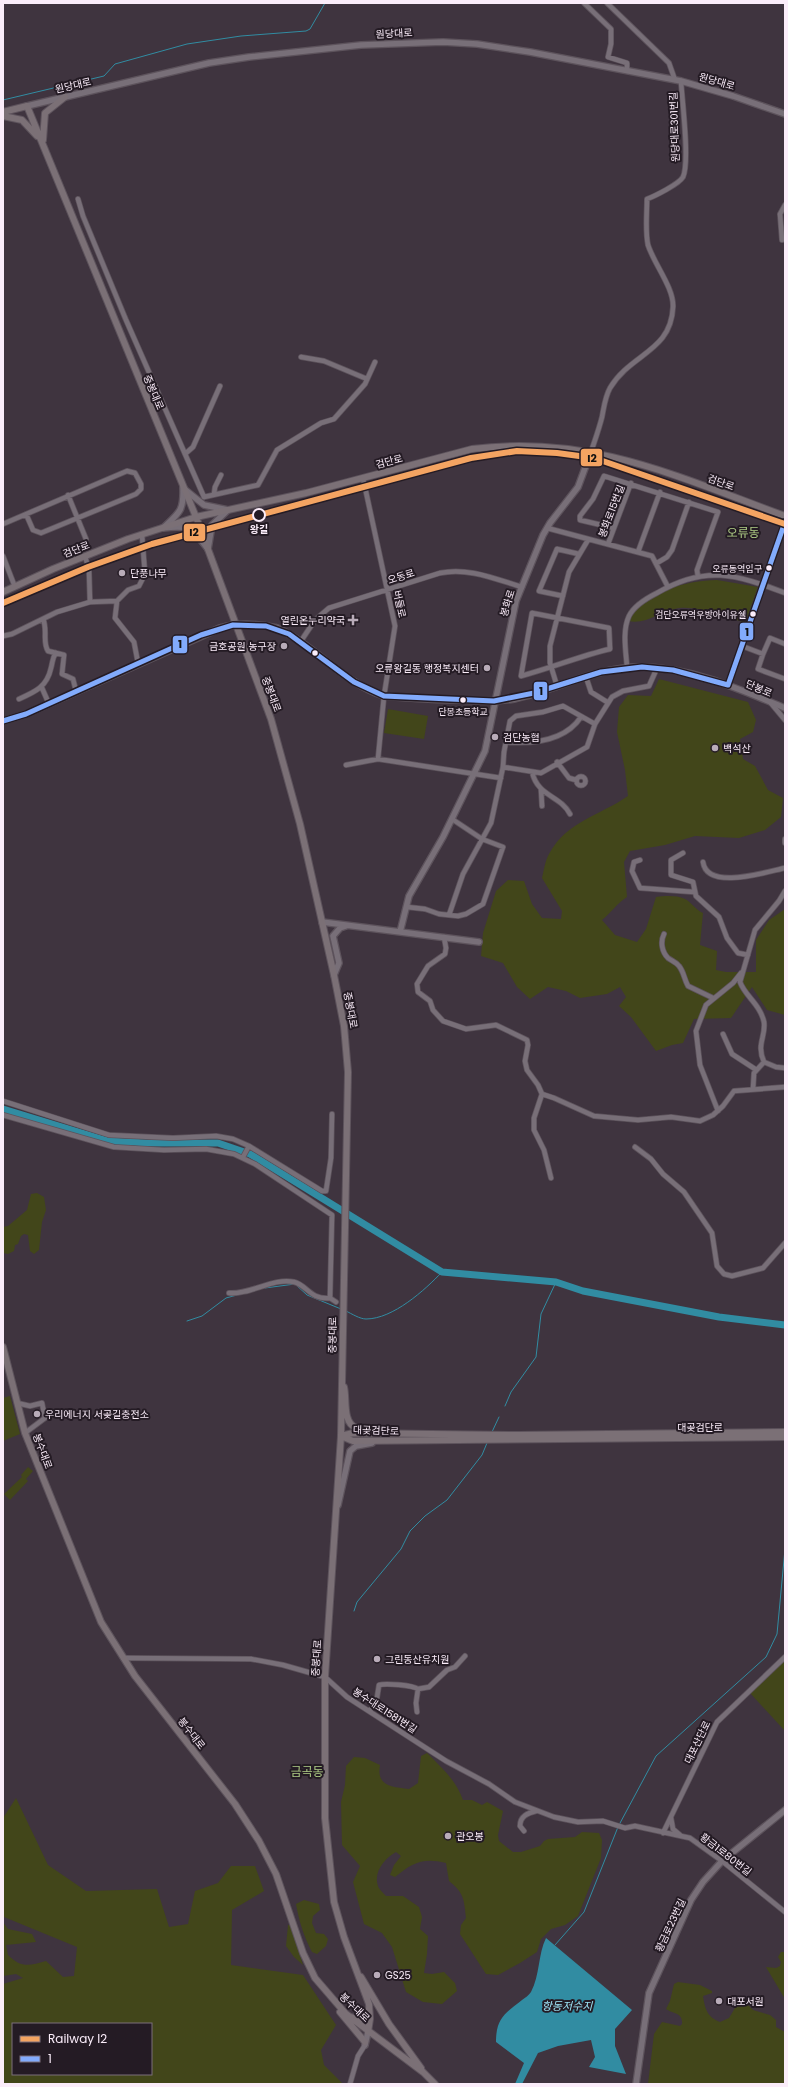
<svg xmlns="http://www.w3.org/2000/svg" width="788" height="2087" font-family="Poppins,'Noto Sans KR',sans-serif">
	<rect width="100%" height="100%" fill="#3f343f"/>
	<path fill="#42461a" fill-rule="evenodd" d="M717 580 758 587 746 623C725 617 701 606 679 608 660 611 647 625 628 621 644 591 685 581 717 580Z
		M659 679 748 702 756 720 753 732 740 739 743 759 755 766 768 790 783 798 781 817 765 830 739 838 695 836 665 845 630 851 624 862 627 897C617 903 611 913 602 920L615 935 637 942 646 929 656 897C665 896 676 895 685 899 691 902 696 910 703 913L700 945 717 951 716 970 726 972H756V940L769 920 785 909V1015L767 1010 752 987 731 1018 694 1019 683 1043 672 1045 656 1051 631 1017 619 1006 626 997 620 987 607 994 580 998 566 991 548 987 530 999 517 987 503 963 481 956 483 933 496 891 508 880 524 881 532 904 542 918 561 919 562 911 542 878C544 870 545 861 549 854 567 821 599 816 628 796L625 770 617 732 619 707 628 695 651 696Z
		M388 709 428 716 424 739 384 733Z
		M37 1193 44 1197 46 1210 42 1222 39 1250 34 1254 30 1251 28 1235 24 1234 21 1236 18 1244 15 1245 14 1251 8 1254 3 1253V1227L8 1226 27 1210 31 1194Z
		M10 1396 20 1434 3 1441V1398Z
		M28 1467 33 1471 26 1479 28 1481 10 1500 4 1494 22 1477 21 1475Z
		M785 1660V1731L750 1693Z
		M427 1753C442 1768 456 1780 463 1800H472L482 1805 487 1802 503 1811 498 1835 499 1841 513 1852H521L540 1846 544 1841 548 1839 575 1837 582 1832 599 1833 602 1840 601 1858 578 1916 565 1925 551 1929 541 1939 537 1952 520 1963 498 1975 486 1974 460 1934 461 1925 466 1918C464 1899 464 1893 449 1881L446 1863C423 1857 412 1863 395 1877L390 1875 394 1865 401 1856 396 1852C385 1858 373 1872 378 1886 379 1889 383 1893 386 1896H403L419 1907 422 1917 420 1929 428 1936 427 1954 424 1973 432 1974 444 1972 455 1983 457 1991 442 2004 423 2002 406 1992 392 1947 382 1933 364 1924 353 1882 360 1866 342 1845 341 1802 345 1785 346 1766 354 1757 365 1758 380 1765C376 1786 392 1787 409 1789L418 1783 421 1756Z
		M16 1798 48 1865 86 1891 157 1889 169 1927 188 1924 195 1891 218 1883 231 1866H255L264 1891 232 1910 231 1965 303 1975 336 2025 321 2050 324 2065 343 2084H3V1984L23 1978 16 1974 3 1976V1922L8 1929 32 1934 36 1942 6 1945 8 1955C21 1968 29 1966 46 1961L63 1977 74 1976 77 1947 4 1917 3 1818ZM13 2024H151V2074H13Z
		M304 1900 319 1904 320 1910 313 1916 312 1923 316 1933 324 1934 328 1939 326 1946 317 1954 312 1952C304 1937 299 1921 296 1904Z
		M288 1925H290L303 1965 294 1957 286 1946Z
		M781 1952H785V1999L766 1967 776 1968 780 1966 781 1962 778 1957Z
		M678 1982 700 1985 712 1991V1993L703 1996C705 2009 707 2017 720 2022L729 2018 741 1998 753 2010 770 2015 776 2020V2027L785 2032V2084H648L654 2034 662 2022 680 2026 682 2024C683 2012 673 2014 666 2009L670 2001 674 1984Z"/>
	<path fill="#318ca2" d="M546 1938 632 2010 615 2029V2046L626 2074 589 2067 595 2057 591 2040 558 2046 538 2053 522 2084H515L524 2063 496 2042C496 2019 504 2014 522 2000 525 1998 529 1995 531 1992 540 1975 538 1954 546 1938Z"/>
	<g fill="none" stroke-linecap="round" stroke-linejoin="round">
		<path stroke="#318ca2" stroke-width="1" d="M3 100 104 76 115 64 187 44 241 36 306 31 310 29 325 3
			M265 1288 295 1284 307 1295 341 1309
			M346 1311C352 1314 360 1319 366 1319 393 1319 425 1290 442 1272
			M187 1321 202 1316 226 1298 237 1295
			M505 1406 511 1392 536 1357 541 1314 556 1282
			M492 1432 499 1417
			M354 1611 357 1602 401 1549 410 1531 425 1516 447 1500 482 1455 487 1443
			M619 1825 656 1756 766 1657 777 1634 785 1549
			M555 1945 584 1912 618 1827"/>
		<path stroke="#318ca2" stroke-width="7" d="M3 1109 108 1141 148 1143H218L250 1154 442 1272 556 1282 583 1291 719 1317 785 1325"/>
		<defs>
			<path id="minor" d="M584 3 611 29V44L608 57 627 63V71
				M607 3 669 63 675 80
				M78 199 83 216 126 320 204 497 258 485 277 450 321 423 334 419 365 384 375 362
				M782 240 780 214 785 205
				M301 357 324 361 367 379
				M591 452C595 440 599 429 602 417 604 407 605 397 610 388 631 353 671 352 673 307 674 288 654 264 648 245 645 231 647 213 647 199 655 196 679 184 683 177 690 162 682 100 681 81
				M185 454 193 447 220 386
				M363 478 395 626 384 696 378 759
				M214 494 215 487 221 475
				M68 495 86 539
				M3 524 127 471 135 473 141 484V489L136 494 41 533 33 530 26 514
				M547 528 652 556 668 587
				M614 528 580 520V516L593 499 604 476 718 512 697 570 698 577
				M608 544 631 483
				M638 552 660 492
				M3 556 15 587
				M85 556 89 570 90 602
				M657 563 667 557 672 550 689 502
				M563 596 539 591 557 549 579 554
				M117 601 115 618 134 642 138 663
				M532 613 609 628 610 649C580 656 551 668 521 676Z
				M43 619C48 630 42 642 48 651L64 655 62 674 73 679 76 691
				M3 636 12 634 57 612 90 602 117 601 128 590 139 586 145 574 142 535
				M301 641 315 620 329 608 440 573C468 567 495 579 522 587
				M742 646 763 654 770 638 785 644
				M763 654 758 669 785 679
				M627 667C626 652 622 631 629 616 634 606 647 598 657 593 705 565 736 574 785 593
				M586 677 591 692 607 702
				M557 686 550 663V646L569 572 588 540
				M42 688 49 704
				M19 699C35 692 47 687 51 668 53 661 52 658 56 653
				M770 702 785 720
				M506 742C532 744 565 741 581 717
				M557 762 569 778 576 780
				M346 765 378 759 501 778
				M503 767 541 773 587 747 595 724 612 697 623 691 649 686 657 668
				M532 772C538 797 560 795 570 814
				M576.5 781a4.5 4.5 0 1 1 9 0a4.5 4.5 0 1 1-9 0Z
				M541 789 542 806
				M785 839V843
				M683 853 671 860V875L693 882 696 896 719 917 727 938 738 953 748 955
				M640 860 634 862 632 871 640 888 694 892
				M703 862C707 891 766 872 785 868
				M785 891 779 901 755 930 740 982C745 996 760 1004 764 1022 766 1037 756 1044 764 1062L776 1067 785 1068
				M407 907 425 909 439 914 458 916 466 914 483 904 503 847 482 839 452 819
				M449 915 463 874 491 823 503 767 504 752 510 721 516 716 543 712 563 706 595 724
				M664 934C660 942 662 952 668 958 672 961 676 962 679 966 684 972 684 979 688 986L713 998
				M444 937 446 948 445 954 428 966 417 984 418 992 430 1001 433 1010 443 1021 466 1029 496 1025 527 1040 528 1045 525 1061 527 1070 538 1085 542 1094 534 1118V1130L544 1150 551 1178
				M723 1034 732 1054 755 1069
				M753 1089 754 1073 764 1062
				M542 1094 554 1098 594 1116 638 1120 671 1117 700 1121 713 1115 723 1106 734 1091 785 1087
				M3 1101 109 1135 173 1138 216 1136 233 1139 249 1146 243 1157
				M718 1111 700 1065 696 1031 706 1005 733 983 741 973
				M3 1115 114 1147 164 1150 206 1149 234 1154 255 1164 332 1215 330 1298 336 1302
				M249 1146 322 1191H326L331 1158 332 1114
				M635 1147 651 1159 663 1174 684 1192 712 1233 717 1266 724 1274 732 1276 763 1268 785 1243
				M229 1293C250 1295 274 1277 294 1282 307 1285 310 1300 330 1298
				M17 1403 30 1406 42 1403 45 1418 25 1433
				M123 1658 251 1659 283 1665 325 1677 347 1697 446 1761 489 1784 515 1802 554 1817 578 1822 603 1821 625 1828 635 1826 690 1838 722 1861 785 1912
				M418 1689 429 1687 447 1670 455 1667 465 1656
				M370 1710 376 1704 379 1685C385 1683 412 1685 418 1689L416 1703 417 1712
				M671 1818 673 1829 680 1835
				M524 1831 520 1826C520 1816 528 1813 536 1811
				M663 1833 717 1722 785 1657
				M350 2084 358 2056 365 2045"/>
			<path id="tertiary" d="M27 106 209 63 249 57 361 45 443 42 477 44 530 52 681 81 733 96 785 114
				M183 488 204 505 228 510 212 525 208 549C191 527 191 525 163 528 179 513 184 511 183 488Z
				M277 628C316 646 343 683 384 696 409 698 434 700 460 700 478 701 496 702 514 699 557 690 596 667 640 667 690 667 739 689 785 708
				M728 685 785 522
				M3 721 26 714 220 628
				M322 922 479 942
				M400 932 409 896 443 837 485 751 516 601 543 535 550 523 578 487 591 452
				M334 975 339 963 333 936 340 928 346 926
				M338 1505 350 1451 356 1446 372 1443
				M365 2045 368 2032
				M636 2084 649 1993 691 1900 703 1882 722 1861 785 1810"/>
			<path id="secondary" d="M3 112 27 106 196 517 271 719 300 824 334 975 344 1026 348 1072 341 1436 325 1677V1818L334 1902 344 1937 369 2004 370 2019 368 2032
				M3 116 22 120 37 136
				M43 140 45 113 65 97
				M3 592 53 569 128 539 196 517 306 493 472 449C590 434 678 477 785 516
				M3 1347 25 1433 101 1622 135 1676 235 1804 259 1841 276 1874 303 1953 315 1978 346 2014 423 2072 435 2084
				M344 1387C347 1399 342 1422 356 1428 362 1430 369 1429 375 1430
				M341 1436 353 1441 785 1437
				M341 1436 353 1433 518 1435 785 1432
				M361 1977 389 2024 421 2068
				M340 2012 365 2042
				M351 2017 359 2020 363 2018 368 2010"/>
		</defs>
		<use href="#minor" stroke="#5d535c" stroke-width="6"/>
		<use href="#tertiary" stroke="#5d535c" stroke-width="8"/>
		<use href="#secondary" stroke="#5d535c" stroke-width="8"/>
		<use href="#minor" stroke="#786f78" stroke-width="4.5"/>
		<use href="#tertiary" stroke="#786f78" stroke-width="5.5"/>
		<use href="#secondary" stroke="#7b7076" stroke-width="6"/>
		<defs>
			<path id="tertiary-bridge" d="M220 628C239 622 259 624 277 628"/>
		</defs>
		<use href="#tertiary-bridge" stroke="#5d535c" stroke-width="8" stroke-linecap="butt"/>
		<use href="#tertiary-bridge" stroke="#786f78" stroke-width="5.5"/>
		<defs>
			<path id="bus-1" d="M728 685 785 522
				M3 721 26 714 201 635 233 625 266 626 289 634 354 682 384 696 494 701 534 693 601 672 642 667 673 670 728 685"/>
		</defs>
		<use href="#bus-1" stroke="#241b24" stroke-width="8"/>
		<use href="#bus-1" stroke="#82abfc" stroke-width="5"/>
		<defs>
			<path id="rail-1" d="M3 603 88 567 152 544 471 458 517 451 557 453 594 458 785 524"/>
		</defs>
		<use href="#rail-1" stroke="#241b24" stroke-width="9"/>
		<use href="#rail-1" stroke="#f4a462" stroke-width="6"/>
	</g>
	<circle fill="#241b24" stroke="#fbedfa" stroke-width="2" cx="259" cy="515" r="6"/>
	<g fill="#fbedfa" stroke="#241b24" stroke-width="1.5">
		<circle cx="769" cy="568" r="3.5"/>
		<circle cx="753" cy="614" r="3.5"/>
		<circle cx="315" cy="653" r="3.5"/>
		<circle cx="463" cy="700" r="3.5"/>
	</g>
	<g fill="#b9acb9" stroke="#241b24" stroke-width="1.5">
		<circle cx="122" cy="573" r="4"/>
		<path d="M351 614h4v4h4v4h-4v4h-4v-4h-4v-4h4z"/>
		<circle cx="284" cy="646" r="4"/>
		<circle cx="487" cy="668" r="4"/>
		<circle cx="495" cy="737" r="4"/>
		<circle cx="715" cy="748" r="4"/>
		<circle cx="37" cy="1414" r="4"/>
		<circle cx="377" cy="1659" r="4"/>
		<circle cx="448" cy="1836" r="4"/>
		<circle cx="377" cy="1975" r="4"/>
		<circle cx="719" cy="2001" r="4"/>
	</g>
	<g text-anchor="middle" stroke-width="4" stroke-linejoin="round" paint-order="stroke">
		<g font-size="9" fill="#fbedfa" stroke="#241b24" text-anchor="end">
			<text x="762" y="572">오류동역입구</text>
			<text x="746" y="618">검단오류역우방아이유쉘</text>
			<text x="463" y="715" text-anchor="middle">단봉초등학교</text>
		</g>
		<g font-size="10" fill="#fbedfa" stroke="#241b24">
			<text transform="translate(394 33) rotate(-3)" y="4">원당대로</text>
			<text transform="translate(717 81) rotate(16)" y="4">원당대로</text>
			<text transform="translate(73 85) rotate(-13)" y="4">원당대로</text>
			<text transform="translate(674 127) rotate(-92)" y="4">원당대로301번길</text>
			<text transform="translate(154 392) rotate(67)" y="4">중봉대로</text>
			<text transform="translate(389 461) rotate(-15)" y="4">검단로</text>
			<text transform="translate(721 482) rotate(20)" y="4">검단로</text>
			<text transform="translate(611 511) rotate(-69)" y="4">봉화로15번길</text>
			<text transform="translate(76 549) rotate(-21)" y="4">검단로</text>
			<text transform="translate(401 576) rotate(-18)" y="4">오동로</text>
			<text transform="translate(507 603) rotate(-73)" y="4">봉화로</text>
			<text transform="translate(400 604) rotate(78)" y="4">버들로</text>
			<text transform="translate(759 688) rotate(23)" y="4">단봉로</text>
			<text transform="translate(272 694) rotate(69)" y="4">중봉대로</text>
			<text transform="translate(351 1010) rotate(80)" y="4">중봉대로</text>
			<text transform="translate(332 1335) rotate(-89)" y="4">중봉대로</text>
			<text x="700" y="1431">대곶검단로</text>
			<text transform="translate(376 1430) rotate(2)" y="4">대곶검단로</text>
			<text transform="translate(43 1451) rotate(69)" y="4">봉수대로</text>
			<text transform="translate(316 1658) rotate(-86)" y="4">중봉대로</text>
			<text transform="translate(385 1710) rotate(33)" y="4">봉수대로1581번길</text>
			<text transform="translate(192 1733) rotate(52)" y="4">봉수대로</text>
			<text transform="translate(697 1742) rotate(-64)" y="4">대포산단로</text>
			<text transform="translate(726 1854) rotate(38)" y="4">황금1로80번길</text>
			<text transform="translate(670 1925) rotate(-65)" y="4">황금로23번길</text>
			<text transform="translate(355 2007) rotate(43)" y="4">봉수대로</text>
		</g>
		<g font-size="10" font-weight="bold" fill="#fbedfa" stroke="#241b24">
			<text x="259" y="533">왕길</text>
		</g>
		<g font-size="10" fill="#fbedfa" stroke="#241b24" text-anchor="start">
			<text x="130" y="577">단풍나무</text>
			<text x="345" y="624" text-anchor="end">열린온누리약국</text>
			<text x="276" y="650" text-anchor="end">금호공원 농구장</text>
			<text x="479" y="672" text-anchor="end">오류왕길동 행정복지센터</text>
			<text x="503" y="741">검단농협</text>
			<text x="723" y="752">백석산</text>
			<text x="45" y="1418">우리에너지 서곶길충전소</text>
			<text x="385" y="1663">그린동산유치원</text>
			<text x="456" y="1840">관오봉</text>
			<text x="385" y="1979">GS25</text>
			<text x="727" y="2005">대포서원</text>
		</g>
		<g font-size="11" font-style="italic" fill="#9de4f7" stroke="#241b24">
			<text x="567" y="2010">항동저수지</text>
		</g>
		<g font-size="12" fill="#afcd86" stroke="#241b24">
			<text x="743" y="537">오류동</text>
			<text x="307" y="1776">금곡동</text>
		</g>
	</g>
	<g stroke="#241b24" stroke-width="1.5">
		<rect x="580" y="448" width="23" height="19" rx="4" fill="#f4a462"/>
		<rect x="183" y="523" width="23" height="19" rx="4" fill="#f4a462"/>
		<rect x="739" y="622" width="15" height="19" rx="4" fill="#82abfc"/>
		<rect x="172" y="635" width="16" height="19" rx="4" fill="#82abfc"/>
		<rect x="533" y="681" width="15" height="20" rx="4" fill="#82abfc"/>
	</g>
	<g font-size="11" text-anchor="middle" font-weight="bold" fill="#111">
		<text x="592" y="462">I2</text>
		<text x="194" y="536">I2</text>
		<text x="747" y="636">1</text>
		<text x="180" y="648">1</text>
		<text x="541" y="695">1</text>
	</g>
	<rect width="788" height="2087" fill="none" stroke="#fbedfa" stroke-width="8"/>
	<rect x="12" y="2023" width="140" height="52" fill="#241b24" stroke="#7a6f7a"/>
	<rect x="20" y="2036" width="20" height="6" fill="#f4a462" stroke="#7a6f7a"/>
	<text x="48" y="2043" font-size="12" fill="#fbedfa">Railway I2</text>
	<rect x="20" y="2056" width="20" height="6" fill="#82abfc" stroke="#7a6f7a"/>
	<text x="48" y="2063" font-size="12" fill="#fbedfa">1</text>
</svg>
